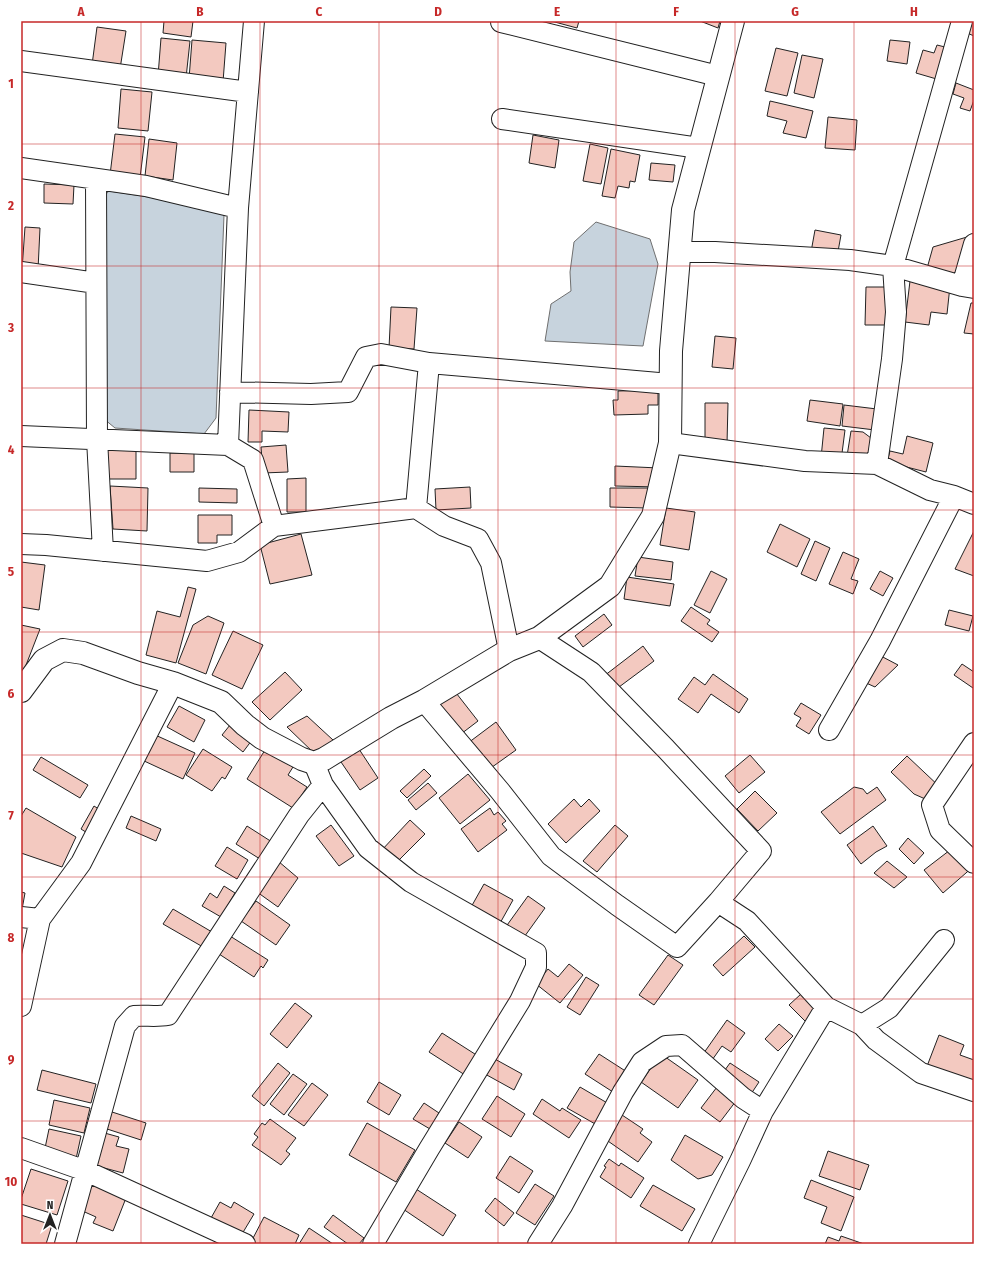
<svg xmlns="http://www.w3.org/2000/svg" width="995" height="1265" font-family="'Fira Sans Condensed',sans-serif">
	<rect width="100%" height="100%" fill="#fff"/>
	<path fill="#c7d3dd" stroke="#6f6f6f" d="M109 191 214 207 224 215 216 418 204 434 115 428 98 414 95 206Z
		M596 222 650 239 658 264 643 346 545 341 551 304 571 291 570 272 574 242Z"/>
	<path fill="#f3c9c0" stroke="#222" d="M164 21H193L191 37 163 33Z
		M551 21H579L577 28Z
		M700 21H720L718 28Z
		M969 21H974V36L965 32Z
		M97 27 126 31 120 69 92 65Z
		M161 38 190 41 186 78 158 76Z
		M192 40 226 43 223 82 189 79Z
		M890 40 910 42 907 64 887 61Z
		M937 45 949 48 940 80 916 73 923 50 934 53Z
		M776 48 798 53 787 96 765 91Z
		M802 55 823 59 814 98 794 93Z
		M956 83 974 90V100L970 111 960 108 964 98 953 94Z
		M121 89 152 92 148 131 118 128Z
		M770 101 813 111 806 138 783 133 787 121 767 116Z
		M828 117 857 120 855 150 825 148Z
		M115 134 145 137 140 178 110 175Z
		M533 135 559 140 555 168 529 163Z
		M149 139 177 143 173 180 145 176Z
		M590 144 608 148 601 184 583 181Z
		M611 149 640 155 635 182 630 181 629 188 618 186 615 198 602 196Z
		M651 163 675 165 673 182 649 180Z
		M44 184 74 185 73 204 44 203Z
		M25 227 40 228 38 270H22Z
		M815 230 841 235 837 257 811 252Z
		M967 237 958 279 926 272 933 247Z
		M910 281 950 286 947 314 931 312 929 325 905 322Z
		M866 287H893V325H865Z
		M971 303H974V334L964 333Z
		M391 307 417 308 414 349 389 348Z
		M715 336 736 338 733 369 712 367Z
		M658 390V405H648V414L614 415 613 400H618V391Z
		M810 400 843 404 840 426 807 421Z
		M705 403H728L727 444H705Z
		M844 405 877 409 875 430 842 426Z
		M249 410 289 412 288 432 262 431V442H248Z
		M824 428 845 430 841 461 821 458Z
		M851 431 863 432 875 441 867 458 847 456Z
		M907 436 933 443 926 472 887 462 890 451 903 454Z
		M286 445 288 472 263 473 261 447Z
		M102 446H136V479H102Z
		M170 453H194V472H170Z
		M615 466 659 468V487L615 486Z
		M306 478V512H287V479Z
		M110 486 148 488 147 531 113 529Z
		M470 487 471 508 436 510 435 489Z
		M199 488 237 489V503L199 502Z
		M610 488H655L646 508 610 507Z
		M666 508 695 512 689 550 660 545Z
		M198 515H232V535H217V543H198Z
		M780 524 810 539 797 567 767 552Z
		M974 531V576L955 569Z
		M301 534 312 575 270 584 260 545Z
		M815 541 830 548 816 581 801 574Z
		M843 552 859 559 851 579 858 581 853 594 829 584Z
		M638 557 673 562 671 580 635 576Z
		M21 562 45 565 39 610 21 607Z
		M711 571 727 579 710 613 694 605Z
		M880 571 893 578 883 596 870 589Z
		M627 577 674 584 670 606 624 599Z
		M188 587 196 589 176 663 146 655 157 611 180 617Z
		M691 607 710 620 707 624 719 632 712 642 681 621Z
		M949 610 973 616 969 631 945 625Z
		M604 614 612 625 583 647 575 636Z
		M208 616 224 623 206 674 178 663 193 625Z
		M21 625 40 629 21 678Z
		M233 631 263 645 242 689 212 675Z
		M643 646 654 661 615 690 604 676Z
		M879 655 898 665 875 687 864 682Z
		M962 664 974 672V686L973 688 954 675Z
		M285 672 302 690 270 720 252 702Z
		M713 674 748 699 739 713 711 694 698 713 678 699 694 677 705 685Z
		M453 689 478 721 457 737 433 705Z
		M801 703 821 715 809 734 796 726 801 718 794 714Z
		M179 706 205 720 194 742 167 727Z
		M307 716 333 740 317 756 287 727Z
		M234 720 255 736 243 752 222 735Z
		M496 722 516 750 488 770 468 743Z
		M153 734 195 753 183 779 142 760Z
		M357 746 378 778 360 790 339 759Z
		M203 749 232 767 225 779 222 777 212 791 186 775Z
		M265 750 293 767 288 775 307 787 293 808 247 779Z
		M750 755 765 772 739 793 725 776Z
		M907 756 942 789 932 802 914 794 891 772Z
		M41 757 88 785 80 798 33 770Z
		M424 769 431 776 407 798 400 791Z
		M468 774 490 800 460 824 439 798Z
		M428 783 437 793 416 810 408 800Z
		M854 787 863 789 867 794 877 787 886 800 840 834 821 812Z
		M755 791 777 813 758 831 737 809Z
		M574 799 581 807 589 799 600 811 566 843 548 824Z
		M94 806 105 813 92 836 81 829Z
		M26 808 76 837 62 867 21 853V816Z
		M490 808 494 815 498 812 506 821 502 824 507 830 478 852 461 829Z
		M131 816 161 829 156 841 126 828Z
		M410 820 425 834 394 865 380 852Z
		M331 825 354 856 339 866 316 836Z
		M615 825 628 836 597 872 583 861Z
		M247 826 272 842 260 859 236 844Z
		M873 826 887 846 876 852 861 864 847 845Z
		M908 838 924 853 914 864 899 849Z
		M227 847 248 860 237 879 215 866Z
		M954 847 974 866 943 893 924 870Z
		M278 861 298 878 278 907 257 892Z
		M887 861 907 877 894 888 874 873Z
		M484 884 513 900 499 925 470 909Z
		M224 886 235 893 221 917 202 906 210 893 217 898Z
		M21 892 25 893 21 915Z
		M528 896 545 908 522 940 505 928Z
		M256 901 290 925 276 945 241 921Z
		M173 909 212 932 203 947 163 924Z
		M230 936 268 960 263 968 261 966 254 977 219 954Z
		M744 936 755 947 723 976 713 965Z
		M668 955 683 965 654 1005 639 995Z
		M569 964 583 975 560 1003 536 984 548 969 558 977Z
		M586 977 599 985 580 1015 567 1007Z
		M801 994 817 1011 806 1022 789 1005Z
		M295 1003 312 1016 287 1048 270 1034Z
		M727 1020 745 1033 731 1052 722 1046 710 1063 701 1057Z
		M779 1024 793 1036 778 1051 765 1039Z
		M442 1033 478 1056 465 1075 429 1052Z
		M939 1035 964 1045 960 1055 974 1060V1089L924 1074Z
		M599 1054 627 1072 613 1092 585 1074Z
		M661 1054 698 1080 678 1108 641 1082Z
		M493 1058 522 1074 514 1090 485 1074Z
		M278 1063 290 1073 264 1106 252 1096Z
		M730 1063 759 1082 751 1094 722 1074Z
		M42 1070 96 1084 91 1103 37 1090Z
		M293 1074 307 1084 284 1115 270 1104Z
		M379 1082 401 1095 389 1115 367 1102Z
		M312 1083 328 1095 304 1126 288 1115Z
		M580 1087 609 1104 597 1125 567 1108Z
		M717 1087 736 1101 720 1122 701 1108Z
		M497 1096 525 1114 511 1137 482 1119Z
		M542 1099 560 1111 562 1108 581 1120 569 1138 533 1114Z
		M54 1100 90 1108 84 1133 49 1125Z
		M424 1103 439 1113 430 1129 413 1119Z
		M109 1111 146 1123 141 1140 104 1128Z
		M622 1115 643 1129 640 1133 652 1142 638 1162 605 1139Z
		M270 1119 296 1138 286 1151 290 1154 281 1165 252 1145 258 1137 254 1134 262 1123 265 1125Z
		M459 1122 482 1137 468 1158 445 1143Z
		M367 1123 415 1150 396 1182 349 1155Z
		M49 1129 81 1136 76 1159 44 1153Z
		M101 1132 119 1137 116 1146 129 1149 123 1173 93 1165Z
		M685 1135 723 1157 712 1175 698 1179 671 1160Z
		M828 1151 869 1165 860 1190 819 1176Z
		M510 1156 533 1171 519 1193 496 1178Z
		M609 1159 619 1166 621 1163 644 1178 631 1198 600 1177 606 1167 604 1166Z
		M31 1169 68 1181 57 1215 21 1204V1199Z
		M811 1180 854 1197 841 1231 821 1223 827 1207 804 1198Z
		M90 1183 126 1198 113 1231 93 1223 96 1217 78 1209Z
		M535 1184 554 1196 535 1225 516 1213Z
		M653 1185 695 1209 682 1231 640 1206Z
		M416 1189 456 1215 443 1236 403 1209Z
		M495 1198 514 1213 504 1226 485 1211Z
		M220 1202 231 1208 234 1202 254 1214 242 1234 211 1218Z
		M21 1215 52 1225 46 1244H21Z
		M333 1215 364 1238 359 1244H348L324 1227Z
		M264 1217 299 1235 295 1244H256L251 1242Z
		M309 1228 333 1244H299Z
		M841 1236 864 1244H825L828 1237 839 1241Z"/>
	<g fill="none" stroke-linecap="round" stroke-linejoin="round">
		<defs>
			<path id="street" d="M501 22 718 76
				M21 61 248 92
				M502 119 699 148
				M21 168 146 186 238 208 228 445 21 436
				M96 179 97 439 103 551
				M238 208 254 21
				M679 252H715L850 260 893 266 962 286 974 288
				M21 272 96 283
				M962 286 974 244
				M230 392 311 394 348 392 366 357 381 354 429 363
				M670 443 805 461 877 464 930 490 954 496 974 504
				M228 445 253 460 274 526
				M877 464 892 359 896 312 893 266 962 21
				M416 508 444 526 478 539 491 563 509 650
				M21 544 46 545 207 561 239 552 274 526 416 508 429 363 670 384
				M539 638 591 672 666 749 761 851 718 902 747 921 826 1007
				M424 701 500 791 551 856 617 905 677 947 718 902
				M829 730 880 641 954 496
				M974 743 932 805 940 830 974 863
				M314 763 323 785 368 848 411 882 536 953V967L520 1001 429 1149 373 1244
				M21 917 40 919 81 863 173 683
				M21 1006 40 919
				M862 1025 889 1008 944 940
				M21 1148 86 1171 245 1244
				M65 1244 125 1026 134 1016C145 1015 156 1017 168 1015L299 815 323 785
				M538 1244 562 1206 623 1092 642 1062 666 1046 682 1045 743 1098 763 1111
				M699 1244 740 1161 763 1111 826 1007 862 1025 876 1040 921 1073 974 1091"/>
			<path id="secondary" d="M21 691 44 660 63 650 83 653 138 673 173 683 221 702 245 725 262 738 302 759 314 763 324 759 391 718 424 701 509 650 539 638 610 586 653 516 670 443 671 351 683 210 733 21"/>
		</defs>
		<use href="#street" stroke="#222" stroke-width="22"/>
		<use href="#secondary" stroke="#222" stroke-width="24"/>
		<use href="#street" stroke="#fff" stroke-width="20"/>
		<use href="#secondary" stroke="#fff" stroke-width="22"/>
	</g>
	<path fill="none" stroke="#c62828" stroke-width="1" stroke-opacity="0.55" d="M141 21V1244M260 21V1244M379 21V1244M498 21V1244M616 21V1244M735 21V1244M854 21V1244M21 144H974M21 266H974M21 388H974M21 510H974M21 632H974M21 755H974M21 877H974M21 999H974M21 1121H974"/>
	<rect width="995" height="1265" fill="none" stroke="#ffffff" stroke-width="44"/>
	<g transform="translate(50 1215)" stroke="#ffffff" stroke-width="3" paint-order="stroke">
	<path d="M0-3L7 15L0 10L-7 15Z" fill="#222222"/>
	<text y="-6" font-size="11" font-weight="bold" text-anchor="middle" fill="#222222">N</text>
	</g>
	<rect x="22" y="22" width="951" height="1221" fill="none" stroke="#c62828" stroke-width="1.5"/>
	<g font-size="13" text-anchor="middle" font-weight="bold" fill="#c62828">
		<text x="81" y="16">A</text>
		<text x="200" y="16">B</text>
		<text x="319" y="16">C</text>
		<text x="438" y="16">D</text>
		<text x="557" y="16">E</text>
		<text x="676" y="16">F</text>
		<text x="795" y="16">G</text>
		<text x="914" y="16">H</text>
		<text x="11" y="88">1</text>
		<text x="11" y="210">2</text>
		<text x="11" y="332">3</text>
		<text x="11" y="454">4</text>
		<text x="11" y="576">5</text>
		<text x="11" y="698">6</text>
		<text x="11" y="820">7</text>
		<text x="11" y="942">8</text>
		<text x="11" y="1064">9</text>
		<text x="11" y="1186">10</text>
	</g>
</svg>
